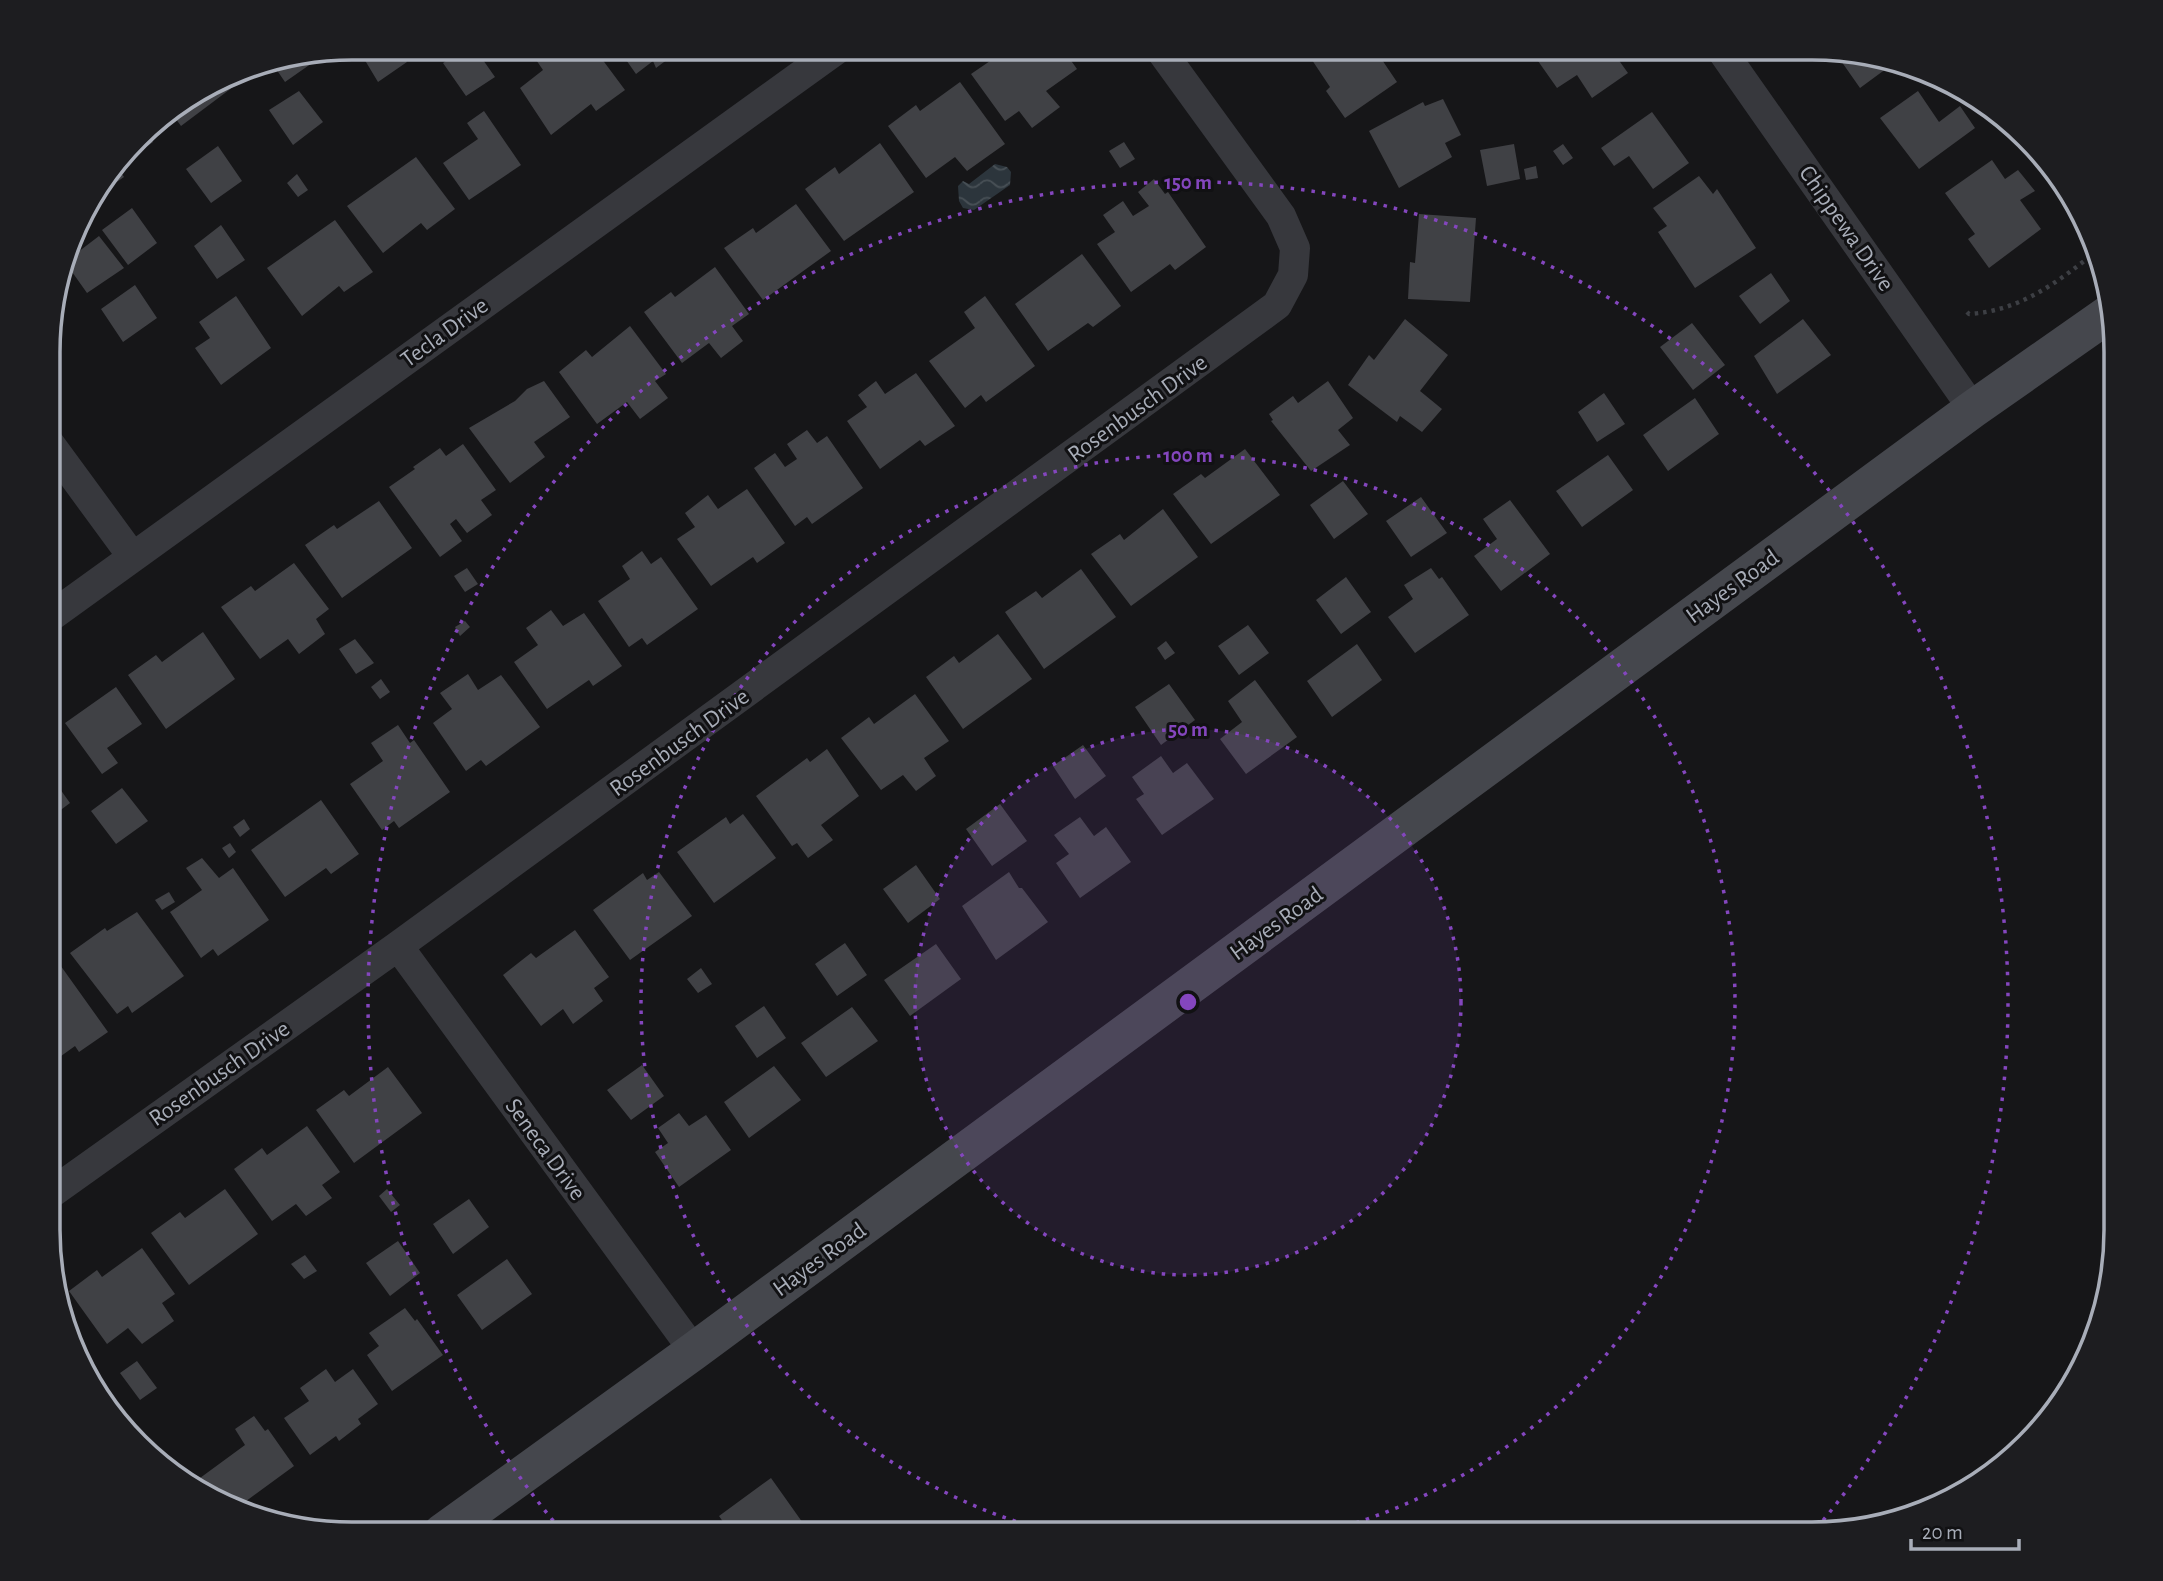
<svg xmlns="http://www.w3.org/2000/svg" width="2163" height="1581" font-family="'Alegreya Sans',sans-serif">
	<defs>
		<pattern id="water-waves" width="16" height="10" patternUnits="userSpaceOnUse" patternTransform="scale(1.75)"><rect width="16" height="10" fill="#2c353c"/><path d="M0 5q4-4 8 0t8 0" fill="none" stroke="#485056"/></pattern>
	</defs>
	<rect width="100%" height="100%" fill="#161618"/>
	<path fill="url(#water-waves)" d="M995 164 1007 167 1011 172 1010 185 974 210 963 208 959 201 958 186 963 181 969 184Z"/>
	<path fill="#404145" d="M357 47H397L407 62 378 82Z
		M466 47H474L495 77 466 96 443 63Z
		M542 47H559L564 55 575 47H593L625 90 596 111 591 104 551 135 520 88 543 70 532 54Z
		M617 47H684L656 68 653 61 636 74Z
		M1009 48H1062L1077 69 1046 91 1060 107 1032 128 1019 111 1005 121 971 74Z
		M1304 48H1374L1397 82 1345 118 1326 91 1330 87Z
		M1552 48H1610L1628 73 1592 98 1577 75 1557 88 1538 61 1553 49Z
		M1832 48 1894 63 1860 88Z
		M311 55 315 61 285 82 272 63Z
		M230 74 237 84 181 126 170 111Z
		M960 82 1005 144 967 171 955 157 926 178 888 126 916 105 920 111Z
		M299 91 323 122 293 145 269 110Z
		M1918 91 1939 122 1960 106 1975 128 1919 169 1880 118Z
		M1443 99 1461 135 1445 143 1452 157 1399 188 1369 131 1423 102 1425 106Z
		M1983 103 1997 110 2014 131 2007 136Z
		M484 111 521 165 469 200 443 163 478 139 467 123Z
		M1652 112 1689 163 1653 189 1629 156 1614 166 1601 148Z
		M145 131 153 142 118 168 124 177 111 186 107 180Z
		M1124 142 1135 159 1120 168 1109 151Z
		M880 143 914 192 844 241 805 189 835 167 839 174Z
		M1514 144 1520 179 1487 186 1480 150Z
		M1563 144 1573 158 1563 165 1553 151Z
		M218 146 242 181 211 203 186 169Z
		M416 157 455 209 427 230 421 223 383 253 347 206Z
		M1992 160 2005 179 2018 170 2035 191 2020 200 2041 229 1989 268 1968 239 1975 234 1945 193Z
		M1536 166 1538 178 1526 180 1524 169Z
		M297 174 308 190 298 197 287 183Z
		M1699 176 1713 194 1717 189 1756 248 1695 288 1658 232 1667 226 1653 208Z
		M1154 179 1165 194 1168 192 1206 247 1175 270 1170 264 1131 292 1097 244 1115 232 1103 215 1123 201 1133 216 1149 206 1138 192Z
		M796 204 831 251 763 300 724 248 753 228 756 233Z
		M132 208 157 243 128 265 102 230Z
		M1419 214 1476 218 1470 302 1408 299 1410 262 1415 263Z
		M335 220 373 272 344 292 339 286 302 316 267 268Z
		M221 225 245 260 217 279 194 246Z
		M99 236 124 268 87 293 65 262Z
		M1082 254 1121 306 1093 327 1088 323 1048 351 1015 304Z
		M715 267 749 314 732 326 743 341 721 358 709 343 682 363 644 312 671 292 675 297Z
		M1771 273 1790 301 1760 324 1739 296Z
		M135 285 157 318 123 342 101 309Z
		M236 296 271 348 221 385 195 348 210 338 199 322Z
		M985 296 1035 366 986 402 981 395 965 408 929 361 975 328 964 312Z
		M1405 319 1448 355 1420 391 1442 409 1422 432 1400 416 1397 422 1348 385 1369 355 1374 360Z
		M1803 319 1831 355 1777 394 1754 356Z
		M1692 323 1725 365 1693 390 1660 347Z
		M630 326 666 374 655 381 668 398 640 419 627 402 597 424 559 372 586 350 592 357Z
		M916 373 955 426 925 446 920 440 880 469 847 421 867 407 858 395 876 381 885 394Z
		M544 381 570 417 534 442 545 457 510 483 469 428 515 401 527 389Z
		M1328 381 1353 418 1338 430 1350 445 1311 471 1271 421 1273 420 1269 414 1293 396 1298 403Z
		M1604 393 1625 424 1597 442 1578 412Z
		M1695 398 1719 434 1668 471 1643 435Z
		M807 430 817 443 827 436 863 488 812 524 807 517 795 526 754 468 775 453 785 467 797 459 787 444Z
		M463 444 496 490 481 500 492 515 467 533 456 519 450 524 462 541 440 557 389 487 415 469 413 467 440 448 446 456Z
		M1245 449 1280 495 1211 544 1173 494 1201 474 1205 478Z
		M1608 455 1633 490 1582 527 1556 491Z
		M1343 481 1368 514 1334 539 1310 505Z
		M747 489 785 543 757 563 753 557 711 586 677 539 695 527 685 513 708 495 718 509Z
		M1421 497 1447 533 1411 557 1386 521Z
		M1510 500 1550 554 1501 591 1474 556 1497 539 1483 519Z
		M379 501 412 548 342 598 305 545 334 525 337 529Z
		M1163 509 1198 557 1131 606 1091 554 1120 534 1124 540Z
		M642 551 651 564 661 557 698 609 647 645 642 638 629 647 598 601 630 579 622 566Z
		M294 563 329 609 316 619 325 634 299 654 288 639 260 659 221 607 251 586 255 591Z
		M467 568 478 584 465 592 454 576Z
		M1431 568 1439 579 1442 577 1469 615 1415 653 1388 617 1413 599 1404 585Z
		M1081 569 1116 617 1044 669 1005 612 1036 591 1042 598Z
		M1346 577 1371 612 1341 634 1316 600Z
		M551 610 563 626 584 613 622 666 593 686 589 680 547 709 514 662 538 645 526 628Z
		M465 621 470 627 460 636 455 627Z
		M1248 625 1269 653 1239 675 1218 646Z
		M203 632 235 679 166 729 128 675 156 655 162 662Z
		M998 634 1032 679 963 729 926 677 954 656 959 663Z
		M355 639 374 663 356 674 339 649Z
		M1166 641 1175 653 1165 660 1157 648Z
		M1357 644 1382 680 1332 717 1307 681Z
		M468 674 478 690 501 675 540 727 486 766 481 760 466 771 433 723 452 709 440 693Z
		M381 679 390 692 380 699 371 687Z
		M1255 680 1297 737 1246 774 1220 739 1242 722 1228 701Z
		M1169 684 1195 720 1161 745 1135 707Z
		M116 687 142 724 107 748 118 763 102 774 65 723Z
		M915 694 949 741 924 758 936 776 916 791 903 775 881 790 841 738 869 717 874 724Z
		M398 725 410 743 414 740 450 792 399 828 394 821 382 830 350 784 383 761 371 743Z
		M1083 745 1106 776 1075 799 1053 766Z
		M827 749 859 796 821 825 833 840 808 858 797 843 792 846 756 796 807 758 810 762Z
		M1161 756 1173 773 1187 763 1214 799 1162 835 1136 799 1144 794 1132 777Z
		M50 775 70 803 50 818Z
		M122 788 148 821 116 844 91 811Z
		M321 800 359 854 331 874 326 868 285 897 251 850Z
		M1000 804 1027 841 992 866 966 829Z
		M743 814 776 858 714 903 677 852 726 817 730 824Z
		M1080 817 1094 836 1106 827 1131 862 1080 898 1056 863 1069 854 1054 835Z
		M244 819 250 829 240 837 233 827Z
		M230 843 236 852 229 858 222 848Z
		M202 858 219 878 233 868 269 920 218 956 213 949 201 958 170 912 202 890 186 868Z
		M916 865 940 899 908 923 883 889Z
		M659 872 692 916 630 960 593 910 643 873 647 880Z
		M1009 872 1019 888H1022L1048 922 996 960 962 906Z
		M169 892 175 902 162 910 155 900Z
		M137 912 184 976 132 1013 128 1006 117 1014 70 953 105 928 107 931Z
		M575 930 609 977 594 988 603 1001 573 1024 563 1009 541 1026 503 975 531 953 536 958Z
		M845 943 867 975 837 996 815 964Z
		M936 944 961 979 910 1016 884 980Z
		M58 962 108 1032 79 1052 75 1046 50 1064V968Z
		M701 968 712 984 698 993 687 979Z
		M764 1006 786 1038 757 1058 735 1026Z
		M852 1007 878 1041 826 1077 801 1043Z
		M642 1065 664 1096 631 1120 607 1090Z
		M774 1066 801 1100 749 1138 724 1102Z
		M388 1067 422 1113 354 1163 316 1110 344 1090 349 1096Z
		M679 1113 689 1126 706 1115 731 1150 679 1187 655 1152 668 1143 658 1128Z
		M307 1126 340 1172 322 1185 332 1198 306 1216 296 1204 272 1221 234 1169 262 1148 267 1155Z
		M225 1189 258 1234 189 1285 151 1233 180 1212 185 1218Z
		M387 1189 400 1205 391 1212 379 1196Z
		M469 1199 489 1227 453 1254 433 1224Z
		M398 1241 420 1273 390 1296 366 1263Z
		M142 1248 175 1294 162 1303 174 1321 142 1344 128 1328 107 1344 69 1291 97 1270 102 1277Z
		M305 1255 317 1271 304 1279 291 1264Z
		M507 1259 532 1294 482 1330 457 1295Z
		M405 1308 415 1321 417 1319 443 1355 392 1391 367 1355 379 1346 369 1333Z
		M71 1332 91 1359 83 1365Z
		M137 1361 157 1388 140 1400 120 1373Z
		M326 1369 335 1382 353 1369 378 1404 358 1419 361 1424 339 1441 336 1436 310 1455 284 1418 309 1401 300 1388Z
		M254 1416 265 1431 268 1429 294 1466 234 1510 214 1498 200 1478 245 1445 235 1429Z
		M771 1478 810 1533H722L728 1529 719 1516Z"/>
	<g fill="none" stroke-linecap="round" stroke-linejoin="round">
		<path stroke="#3d3f44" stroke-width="4.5" stroke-dasharray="3.5 5" stroke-linecap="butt" d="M1967 312 1969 314C2018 311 2056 284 2094 253"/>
		<path stroke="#37383d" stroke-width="30" d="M1720 48 1973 409
			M50 444 132 556
			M50 617 840 47
			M398 946 694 1351
			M50 1194 398 946 1277 305 1293 275 1295 248 1281 216 1159 48"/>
		<path stroke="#45474d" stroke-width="38" d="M442 1533 694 1351 1973 409 2110 313"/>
	</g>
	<circle cx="1188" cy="1002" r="273" fill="#8446be" fill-opacity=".12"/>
	<g fill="none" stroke="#8446be" stroke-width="3.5" stroke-dasharray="3.5 7">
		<circle cx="1188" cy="1002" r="273"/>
		<path d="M1056 1533A547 547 0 1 1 1320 1533"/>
		<path d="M560 1529A820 820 0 1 1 1816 1529"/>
	</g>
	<g text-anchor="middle" stroke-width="6" stroke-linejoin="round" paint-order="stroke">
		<g font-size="24" fill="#a8adb8" stroke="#111113">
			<text transform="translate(1847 228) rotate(55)" y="8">Chippewa Drive</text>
			<text transform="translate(444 332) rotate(-36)" y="8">Tecla Drive</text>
			<text transform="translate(1137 408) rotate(-36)" y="8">Rosenbusch Drive</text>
			<text transform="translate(1732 586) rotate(-36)" y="8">Hayes Road</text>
			<text transform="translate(679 742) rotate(-36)" y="8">Rosenbusch Drive</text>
			<text transform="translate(1276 923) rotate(-36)" y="8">Hayes Road</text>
			<text transform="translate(219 1073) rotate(-35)" y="8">Rosenbusch Drive</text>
			<text transform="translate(546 1149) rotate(54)" y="8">Seneca Drive</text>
			<text transform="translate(819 1259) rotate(-36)" y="8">Hayes Road</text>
		</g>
	</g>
	<path d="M0 0H2163V1581H0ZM352 60H1812A292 292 0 0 1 2104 352V1230A292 292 0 0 1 1812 1522H352A292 292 0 0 1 60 1230V352A292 292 0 0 1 352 60Z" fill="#1d1d20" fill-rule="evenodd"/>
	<path fill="none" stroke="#a8adb8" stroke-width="3.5" d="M352 60H1812A292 292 0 0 1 2104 352V1230A292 292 0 0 1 1812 1522H352A292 292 0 0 1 60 1230V352A292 292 0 0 1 352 60Z"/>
	<circle cx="1188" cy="1002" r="10" fill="#8446be" stroke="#111113" stroke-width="3.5"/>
	<g font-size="21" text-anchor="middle" font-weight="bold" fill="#8446be" stroke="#111113" stroke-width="6" stroke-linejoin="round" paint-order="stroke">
		<text x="1188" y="189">150 m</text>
		<text x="1188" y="462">100 m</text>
		<text x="1188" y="736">50 m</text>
	</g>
	<path d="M1911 1539v10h108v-10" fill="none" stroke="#a8adb8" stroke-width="3.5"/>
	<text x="1922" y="1539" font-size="21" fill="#a8adb8" stroke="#111113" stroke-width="5" paint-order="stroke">20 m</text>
</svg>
